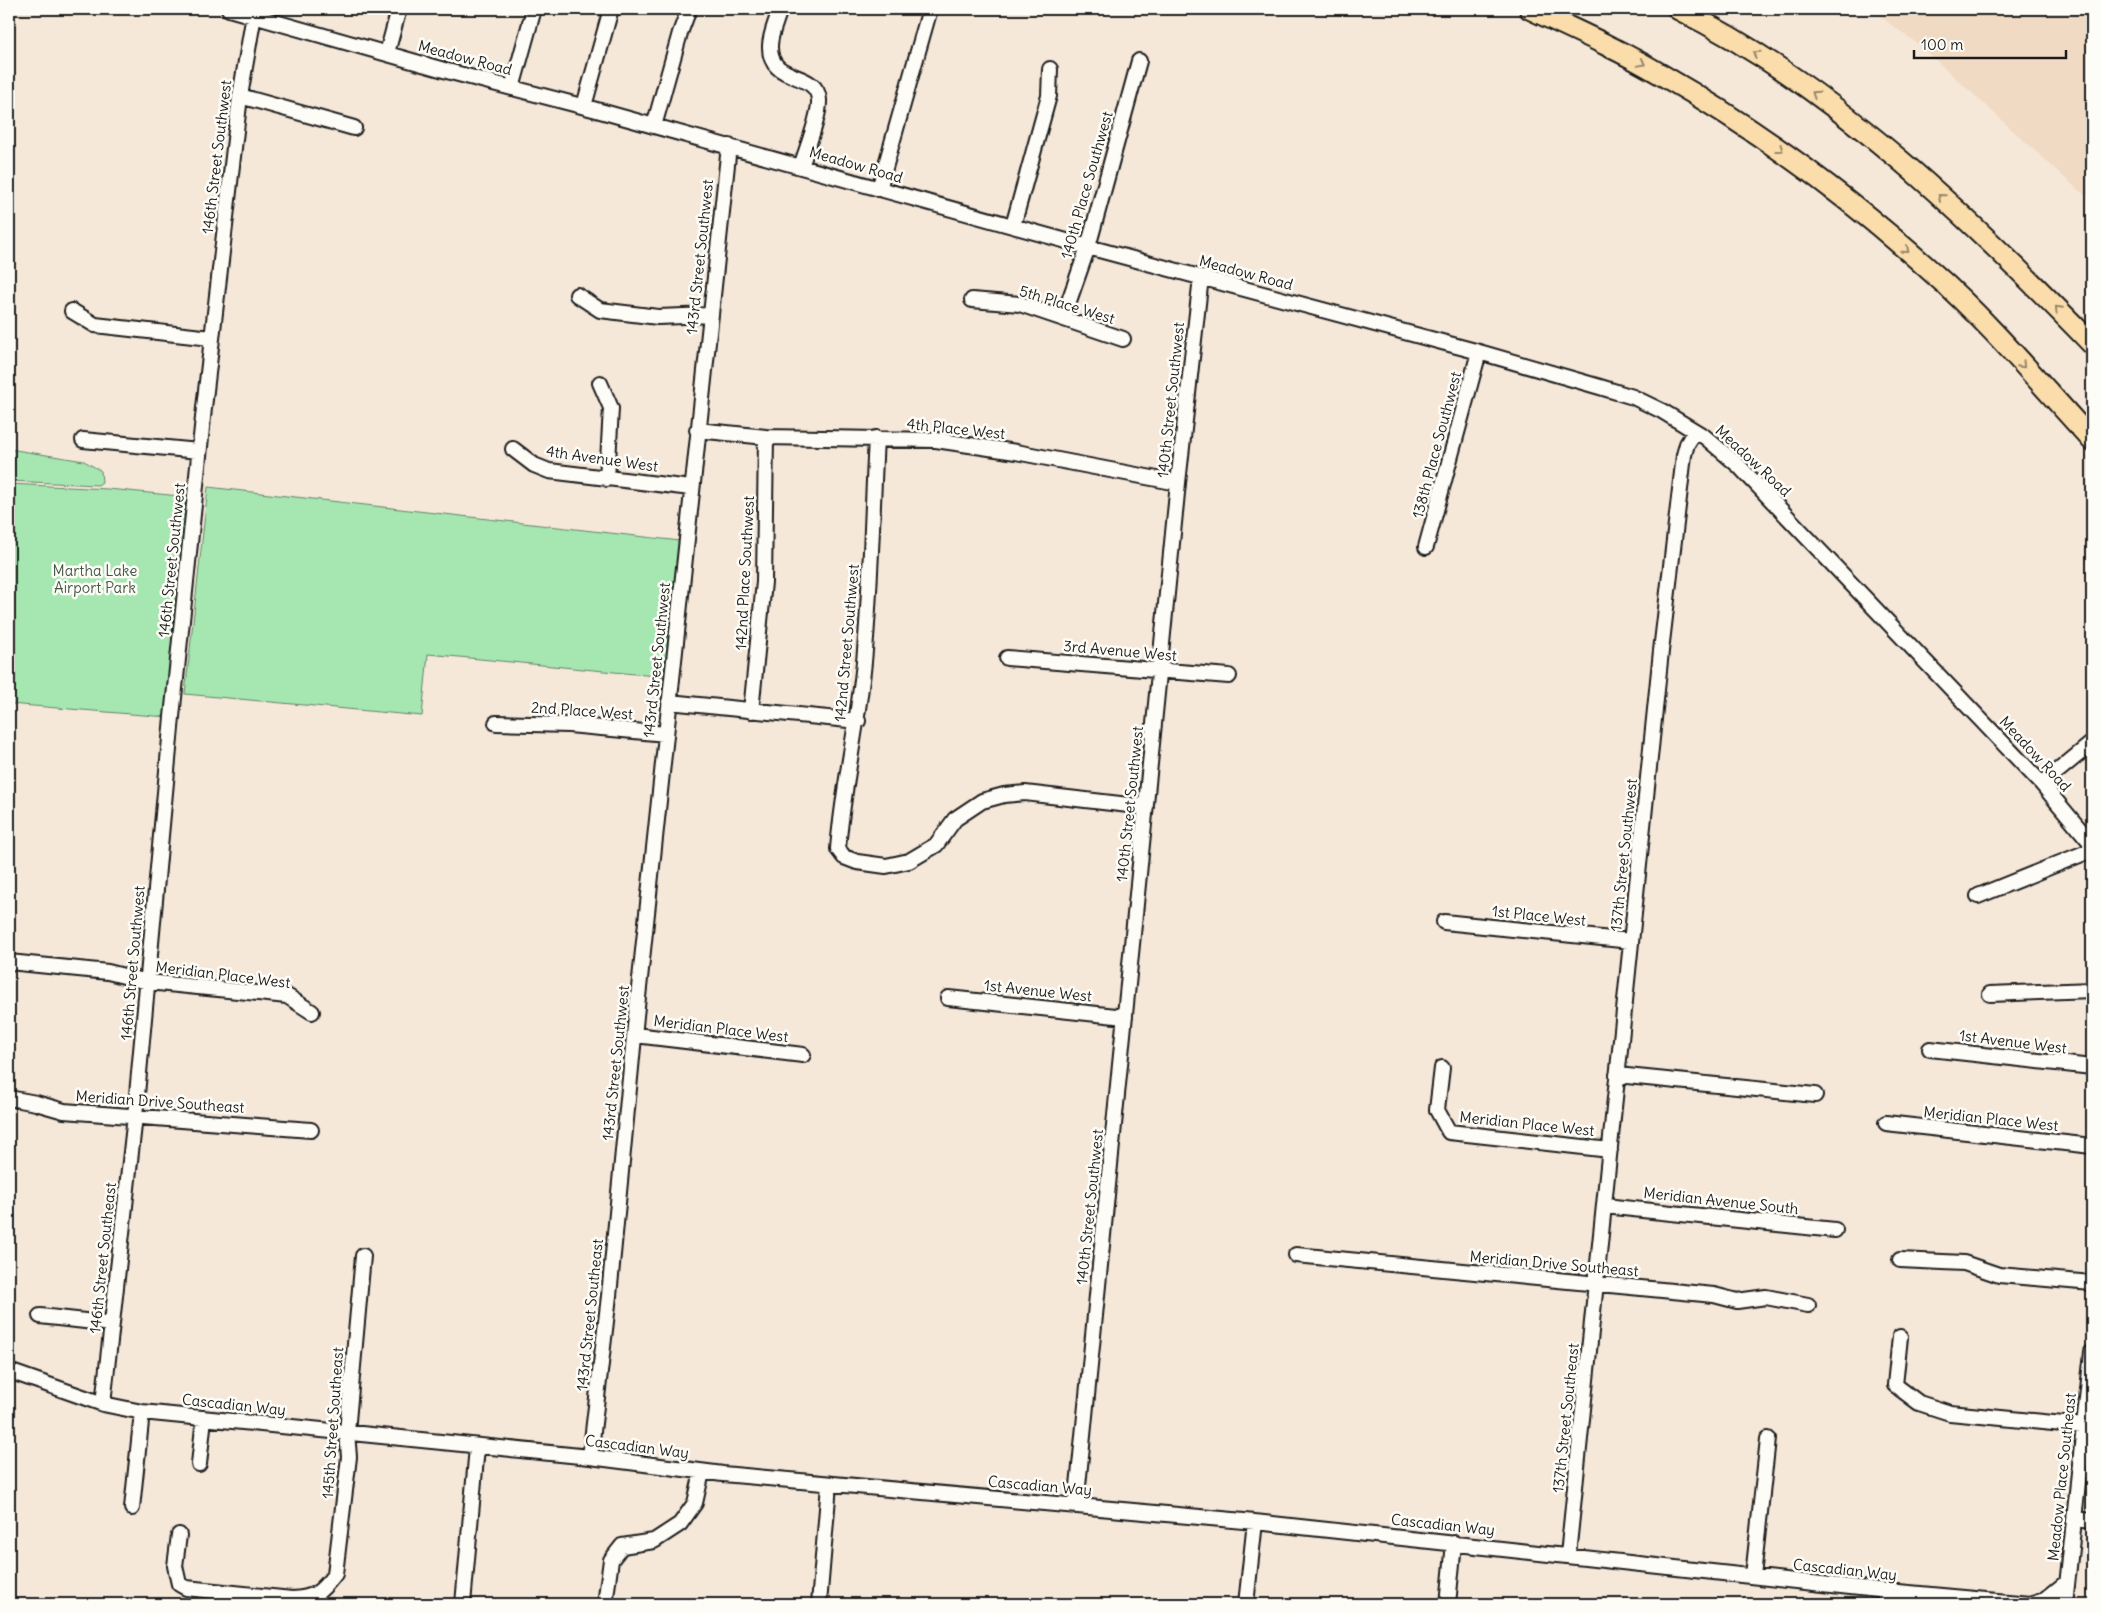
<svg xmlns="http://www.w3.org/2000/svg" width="2101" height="1613" font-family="Delius,sans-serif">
	<rect width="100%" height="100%" fill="#f6e8d9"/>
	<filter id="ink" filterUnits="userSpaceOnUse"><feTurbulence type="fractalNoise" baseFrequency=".02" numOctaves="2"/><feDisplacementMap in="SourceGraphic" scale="10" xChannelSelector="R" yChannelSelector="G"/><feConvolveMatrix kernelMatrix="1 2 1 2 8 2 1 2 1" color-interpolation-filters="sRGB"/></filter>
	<g filter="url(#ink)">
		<path fill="#f1dac4" d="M1870 9H2092V196L2088 197 2078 190 1919 45Z"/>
		<path fill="#a6e7b1" stroke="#618266" d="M9 449 84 461 101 471 102 482 98 485 9 481Z
			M9 484 108 489 190 497 167 717 9 704Z
			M208 487 680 541 666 677 428 654 422 716 185 694Z"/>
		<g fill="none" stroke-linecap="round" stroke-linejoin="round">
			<defs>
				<path id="minor" d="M229 9 451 72 593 109 1088 247 1479 352 1600 387 1633 397 1662 411 1705 437 1739 466 2042 784 2092 844
					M780 9C777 20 770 34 770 46 769 85 817 69 819 100 820 116 806 150 801 167
					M387 53 399 9
					M512 88 534 9
					M240 96 354 128
					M584 106 611 9
					M654 126 680 33 689 9
					M879 189 930 9
					M1013 226 1049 96 1050 69
					M577 295 600 310 658 317 710 315
					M972 300 1020 304 1123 339
					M72 311 95 325 211 338
					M1063 318 1088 247 1139 61
					M600 383 611 408 607 479
					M697 430 766 437 936 440 1016 452 1178 483
					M876 438C872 513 871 588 864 662 858 725 843 786 838 849L844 857 857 862 886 866 909 861 936 845 955 819 982 801 1004 795 1025 793 1146 807
					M83 440 199 451
					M513 449 534 465 549 471 691 488
					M1426 547 1479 352
					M1007 658 1229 676
					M669 702 858 721
					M751 711 764 582 766 437
					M496 723 569 725 666 734
					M2042 784 2092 743
					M1978 896 2092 850
					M1444 922 1631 941
					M9 962 108 972 148 982 287 996 312 1012
					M1990 994 2092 990
					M948 998 1125 1017
					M635 1035 803 1055
					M1930 1049 2092 1067
					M1442 1068 1437 1110 1449 1132 1610 1150
					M1617 1075 1815 1095
					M9 1098 36 1103 64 1111 311 1130
					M1886 1123 2092 1146
					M1604 1206 1835 1230
					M1296 1255 1714 1295 1737 1301 1766 1297 1808 1305
					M1900 1260 1964 1263 1999 1275 2092 1283
					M40 1316 112 1324
					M1900 1337 1895 1385 1919 1403 1950 1413 2084 1426
					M9 1371 103 1404 142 1412 590 1457 723 1474 1255 1522 1887 1591 2030 1604 2046 1599 2067 1582
					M103 1404 135 1116 172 717 204 408 240 96 255 9
					M590 1457 609 1296 636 1016 729 146
					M199 1464 204 1418
					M1076 1506 1178 483 1201 277
					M132 1508 142 1412
					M2075 1519 2092 1521
					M179 1535 175 1566 179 1584 186 1588 292 1599C315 1598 321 1592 335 1574L349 1457 347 1432 363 1256
					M1568 1555 1661 651 1684 455 1687 444 1695 431
					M1753 1576 1768 1439
					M463 1604 477 1447
					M605 1604 611 1560 622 1546 654 1541 680 1524 695 1503 702 1472
					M819 1604 829 1485
					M1246 1604 1255 1522
					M1448 1604 1454 1543
					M1885 1604 1887 1591
					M2065 1604 2092 1352"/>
				<path id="highway" d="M1530 9C1575 30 1620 50 1662 75 1760 131 1850 198 1933 273 1989 322 2041 385 2092 440
					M1678 9C1834 86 1972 220 2092 344"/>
			</defs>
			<use href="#minor" stroke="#1c1c1c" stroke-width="18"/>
			<use href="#highway" stroke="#1c1c1c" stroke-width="24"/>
			<use href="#minor" stroke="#fdfcf7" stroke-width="14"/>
			<use href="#highway" stroke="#fbddab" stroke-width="20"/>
		</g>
		<defs><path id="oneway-chevron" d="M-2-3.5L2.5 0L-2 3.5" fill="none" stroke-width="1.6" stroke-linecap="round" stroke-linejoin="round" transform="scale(1.25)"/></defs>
		<g stroke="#97866b">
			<use href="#oneway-chevron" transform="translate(1756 54) rotate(-146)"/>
			<use href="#oneway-chevron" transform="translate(1642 63) rotate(28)"/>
			<use href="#oneway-chevron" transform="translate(1815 94) rotate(-146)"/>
			<use href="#oneway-chevron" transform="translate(1780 149) rotate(36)"/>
			<use href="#oneway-chevron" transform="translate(1941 197) rotate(-139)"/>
			<use href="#oneway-chevron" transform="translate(1906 250) rotate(40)"/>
			<use href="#oneway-chevron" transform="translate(2058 309) rotate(-134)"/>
			<use href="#oneway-chevron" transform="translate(2022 365) rotate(47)"/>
		</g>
	</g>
	<g text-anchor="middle" stroke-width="5" stroke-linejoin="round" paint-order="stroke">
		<g font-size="15" fill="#1c1c1c" stroke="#fdfcf7">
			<text transform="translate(465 58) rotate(15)" y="5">Meadow Road</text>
			<text transform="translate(217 157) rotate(-83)" y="5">146th Street Southwest</text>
			<text transform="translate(856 165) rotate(16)" y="5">Meadow Road</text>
			<text transform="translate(1087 185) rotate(-74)" y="5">140th Place Southwest</text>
			<text transform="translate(700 257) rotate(-84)" y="5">143rd Street Southwest</text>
			<text transform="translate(1246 273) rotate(15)" y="5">Meadow Road</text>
			<text transform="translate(1067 305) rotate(17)" y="5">5th Place West</text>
			<text transform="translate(1171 400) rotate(-84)" y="5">140th Street Southwest</text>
			<text transform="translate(956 429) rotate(6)" y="5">4th Place West</text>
			<text transform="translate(1437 445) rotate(-75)" y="5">138th Place Southwest</text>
			<text transform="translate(602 459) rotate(8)" y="5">4th Avenue West</text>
			<text transform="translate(1753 461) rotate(43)" y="5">Meadow Road</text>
			<text transform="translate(172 560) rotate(-84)" y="5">146th Street Southwest</text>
			<text transform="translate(745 573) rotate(-87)" y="5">142nd Place Southwest</text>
			<text transform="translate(847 643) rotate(-85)" y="5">142nd Street Southwest</text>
			<text transform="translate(1120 651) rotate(5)" y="5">3rd Avenue West</text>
			<text transform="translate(657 660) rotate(-84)" y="5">143rd Street Southwest</text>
			<text transform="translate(582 711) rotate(4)" y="5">2nd Place West</text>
			<text transform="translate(2035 754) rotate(47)" y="5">Meadow Road</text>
			<text transform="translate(1130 804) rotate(-84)" y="5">140th Street Southwest</text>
			<text transform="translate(1624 855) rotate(-84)" y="5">137th Street Southwest</text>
			<text transform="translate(1539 916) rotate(6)" y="5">1st Place West</text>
			<text transform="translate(133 963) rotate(-85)" y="5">146th Street Southwest</text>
			<text transform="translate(223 975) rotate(7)" y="5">Meridian Place West</text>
			<text transform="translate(1038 991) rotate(6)" y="5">1st Avenue West</text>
			<text transform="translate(721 1029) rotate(7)" y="5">Meridian Place West</text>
			<text transform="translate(2013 1042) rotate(7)" y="5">1st Avenue West</text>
			<text transform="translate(616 1063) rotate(-84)" y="5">143rd Street Southwest</text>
			<text transform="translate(160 1102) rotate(4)" y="5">Meridian Drive Southeast</text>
			<text transform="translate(1991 1119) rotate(6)" y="5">Meridian Place West</text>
			<text transform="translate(1527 1124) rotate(6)" y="5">Meridian Place West</text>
			<text transform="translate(1721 1201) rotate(6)" y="5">Meridian Avenue South</text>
			<text transform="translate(1090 1207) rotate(-84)" y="5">140th Street Southwest</text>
			<text transform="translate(103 1258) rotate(-84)" y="5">146th Street Southeast</text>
			<text transform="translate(1554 1264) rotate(5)" y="5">Meridian Drive Southeast</text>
			<text transform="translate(590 1315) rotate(-84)" y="5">143rd Street Southeast</text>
			<text transform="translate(234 1405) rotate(6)" y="5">Cascadian Way</text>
			<text transform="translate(1566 1418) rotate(-84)" y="5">137th Street Southeast</text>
			<text transform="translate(333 1423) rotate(-86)" y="5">145th Street Southeast</text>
			<text transform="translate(637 1447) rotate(7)" y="5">Cascadian Way</text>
			<text transform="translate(2062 1477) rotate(-84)" y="5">Meadow Place Southeast</text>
			<text transform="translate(1040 1486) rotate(5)" y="5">Cascadian Way</text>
			<text transform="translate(1443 1525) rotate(6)" y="5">Cascadian Way</text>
			<text transform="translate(1845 1570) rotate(6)" y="5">Cascadian Way</text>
		</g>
		<g font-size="15" fill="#455949" stroke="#fdfcf7">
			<text x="95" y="576">Martha Lake<tspan x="95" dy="17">Airport Park</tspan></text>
		</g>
	</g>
	<rect width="2101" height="1613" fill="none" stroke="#fdfcf7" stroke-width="30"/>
	<rect x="15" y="15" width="2071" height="1583" fill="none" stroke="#1c1c1c" stroke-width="2" filter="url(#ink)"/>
	<path d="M1914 50v8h152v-8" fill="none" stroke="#1c1c1c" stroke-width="2.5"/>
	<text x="1921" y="50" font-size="15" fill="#1c1c1c" stroke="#fdfcf7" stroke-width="4" paint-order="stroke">100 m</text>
</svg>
